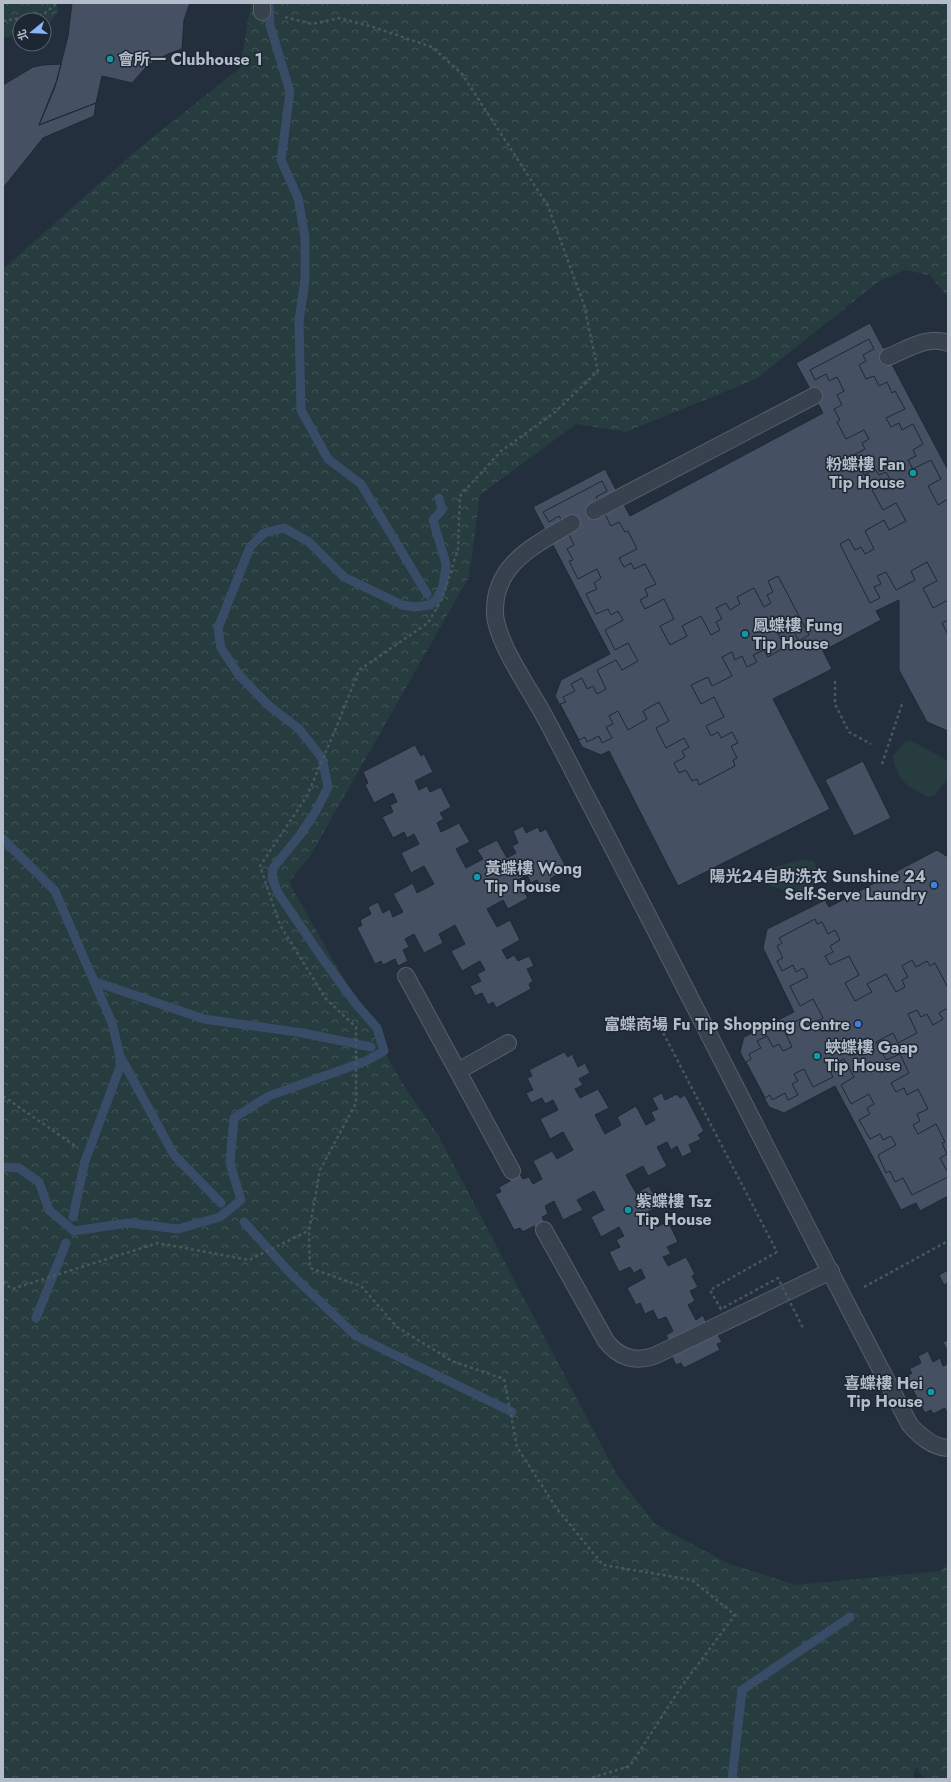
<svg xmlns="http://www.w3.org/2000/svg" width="951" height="1782" font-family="Jost,'Noto Sans TC',sans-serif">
	<defs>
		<pattern id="forest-crowns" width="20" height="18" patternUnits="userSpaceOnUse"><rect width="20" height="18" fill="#263c3f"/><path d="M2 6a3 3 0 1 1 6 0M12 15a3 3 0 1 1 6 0" fill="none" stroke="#435659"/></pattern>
	</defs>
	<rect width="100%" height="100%" fill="#242f3e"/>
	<path fill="#263c3f" d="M912 741 948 761V777L934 796 928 797C907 786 897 781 893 756L905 742Z
		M804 860 814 861 818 875 817 884C798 897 785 890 765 884L761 877C772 865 789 863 804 860Z"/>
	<path fill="url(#forest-crowns)" d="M3 3H57L58 12 47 26 44 27V20H20V34L3 38Z
		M251 3H948V297L930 275 904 270 878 282 756 379 626 432 576 424 480 495 469 577 310 856 289 882 402 1083 438 1135 617 1475 655 1524 727 1563 795 1585 941 1571 948 1564V1779H924L916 1767 912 1779H3V269L138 149 240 68Z"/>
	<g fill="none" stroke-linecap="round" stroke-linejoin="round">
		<path stroke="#394c67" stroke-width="9" d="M269 3 270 25 290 92 281 160 298 198 305 237V279L299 321 301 410 328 459 361 484 427 594
			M3 839 55 891 112 1023 120 1056 174 1155 221 1203
			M96 982 204 1019 303 1033 371 1047
			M3 1167 19 1168 39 1182 49 1210 74 1231 128 1223 178 1229 220 1217 241 1200 230 1163 234 1118 269 1096 366 1061 384 1051 377 1028 356 1004 323 959 278 893 272 878 273 868 300 835 316 811 328 787 322 758 299 729 268 705 239 675 221 648 218 628 250 547 264 533 284 528 309 542 344 577 402 605 415 607 429 605 436 600 443 586 446 564 433 520 442 510 439 498
			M73 1217 85 1161 120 1067V1056
			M244 1222 291 1274 356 1336 512 1412
			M36 1318 66 1243
			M732 1779 742 1690 850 1617"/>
	</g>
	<path fill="#455162" stroke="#1f2835" d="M72 3H190L184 20 182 49 168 54 148 65 132 83 102 76 96 103 39 125 57 80 68 36Z
		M61 64 55 87 39 125 96 103 94 116 43 138 3 188V85L33 67 43 65Z
		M870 323 948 470V731L927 722 899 670V600L876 611 881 620 823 651 832 669 773 699 830 809 678 886 609 751 601 755 582 747 555 696 561 680 610 654 533 507 605 469 630 516 823 413 796 363Z
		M869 339 874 349 863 355 866 361 859 365 866 379 874 376 879 386 887 382 892 393 895 391 905 409 886 418 891 427 899 423 902 430 913 424 923 444 913 450 916 456 908 460 913 469 931 460 941 479 928 486 938 505 948 499V600L933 608 923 588 937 581 927 562 911 571 915 580 896 590 886 572 877 576 881 584 874 587 880 598 870 603 840 544 849 539 855 550 861 547 865 554 874 549 865 531 884 520 889 530 906 521 896 503 883 510 872 490 891 481 886 472 879 475 875 469 864 475 854 455 865 449 862 443 869 439 864 430 846 439 837 422 840 420 834 409 842 405 837 395 844 391 837 377 829 381 826 374 815 380 810 370Z
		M602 481 607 491 596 497 611 526 619 522 625 532 628 531 637 549 619 558 624 567 631 563 634 569 645 564 656 584 645 589 648 596 640 600 645 609 664 599 674 619 660 626 670 645 687 636 682 626 701 616 711 635 720 630 716 622 722 619 716 608 726 603 730 610 740 604 737 597 754 588 764 607 771 603 767 595 773 592 768 581 778 576 809 635 799 641 793 630 787 633 783 625 776 629 785 647 768 657 764 650 753 655 757 662 747 667 742 656 735 660 732 652 722 657 732 676 712 686 708 677 691 685 701 704 714 697 724 717 706 726 711 736 718 732 721 738 732 732 738 743 731 746 737 758 733 760 735 766 699 785 697 779 692 781 686 770 679 773 674 763 685 757 682 751 689 747 684 738 666 748 656 728 669 721 659 702 643 711 647 719 628 730 618 711 609 716 613 724 606 727 612 738 602 743 599 736 587 742 585 737 579 740 560 704 566 702 563 697 575 691 571 684 582 678 587 689 593 686 597 694 606 689 597 670 616 660 622 670 638 661 628 643 615 650 605 630 623 620 618 611 611 615 608 609 596 614 586 594 597 589 594 583 601 578 597 569 578 579 569 561 573 560 567 549 574 545 568 532 559 516 549 522 543 512Z
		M948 620V635L942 623Z
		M415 745 421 756 424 754 433 772 415 781 419 790 427 786 430 792 441 787 451 807 440 813 444 819 437 823 441 832 459 823 470 842 456 849 466 868 483 859 477 850 497 840 507 858 516 853 512 846 518 843 513 831 523 826 526 833 538 827 540 832 546 829 565 865 559 868 561 872 550 879 553 886 543 891 537 880 531 883 527 875 518 880 528 898 508 909 503 900 487 909 497 927 510 920 520 940 502 950 507 959 514 955 518 961 529 956 534 966 527 969 533 981 529 984 531 989 496 1008 493 1002 488 1005 482 993 475 996 470 986 481 981 477 974 485 970 480 961 462 971 451 951 465 944 455 925 439 934 443 943 424 953 414 934 405 939 409 947 403 950 408 961 398 966 395 959 383 965 381 961 375 964 357 928 362 925 360 920 371 914 368 907 378 902 383 913 390 909 393 917 403 912 393 894 413 883 417 893 434 884 424 866 411 873 401 853 419 844 414 834 407 838 404 832 393 838 382 817 393 812 390 805 397 802 393 793 374 803 365 785 368 783 363 772Z
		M863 761 891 818 854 836 825 780Z
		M937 850 948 857V1196L920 1211 916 1203 901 1210 835 1086 784 1113 769 1107 740 1052 744 1037 794 1012 763 948 767 929 825 900 829 907Z
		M815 919 817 924 822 922 828 934 835 930 840 940 830 946 833 952 825 956 830 965 849 956 859 975 845 983 855 1001 872 992 867 984 886 974 896 992 905 987 902 980 908 977 902 966 912 960 916 967 927 961 930 966 935 963 948 988V1008L939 1013 943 1019 933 1025 927 1014 921 1017 917 1010 908 1014 917 1033 898 1043 893 1033 876 1042 886 1060 900 1054 909 1073 891 1083 896 1092 904 1088 907 1095 918 1089 928 1109 917 1114 920 1121 913 1125 918 1134 936 1124 945 1142 942 1143 947 1154 940 1158 948 1173V1177L912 1195 903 1178 895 1182 890 1171 886 1173 878 1155 896 1145 891 1136 883 1140 880 1134 870 1139 859 1120 870 1114 867 1108 874 1104 869 1094 851 1104 841 1085 854 1077 844 1059 828 1067 833 1077 813 1087 804 1069 794 1074 798 1081 792 1084 798 1095 788 1100 785 1093 772 1100 770 1095 765 1098 746 1062 751 1059 749 1054 761 1048 757 1041 767 1036 773 1047 779 1044 783 1051 792 1047 783 1028 802 1018 807 1027 823 1018 813 999 800 1006 790 986 808 977 803 968 796 972 793 965 782 971 777 961 783 958 777 946 782 943 779 938Z
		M564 1052 568 1057 572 1054 578 1067 585 1063 590 1073 579 1079 583 1085 575 1089 580 1098 598 1089 609 1108 595 1115 605 1134 621 1125 617 1117 636 1106 646 1125 655 1120 651 1112 658 1109 652 1098 662 1093 665 1100 677 1094 680 1098 685 1095 704 1131 698 1135 701 1139 689 1145 692 1152 682 1157 677 1146 671 1150 667 1142 657 1147 667 1166 648 1176 643 1166 626 1175 636 1193 649 1186 660 1206 641 1215 646 1225 653 1221 657 1227 668 1221 678 1242 667 1247 671 1254 663 1257 668 1266 686 1257 695 1274 692 1276 698 1287 690 1291 695 1301 688 1305 696 1320 703 1315 706 1322 717 1316 722 1326 715 1330 722 1342 717 1344 720 1350 684 1368 681 1363 676 1365 670 1353 669 1341 666 1335 673 1331 666 1317 658 1320 653 1310 645 1314 640 1303 636 1305 627 1288 645 1278 641 1269 634 1273 630 1267 619 1272 609 1252 620 1247 616 1240 624 1236 619 1227 601 1237 591 1217 604 1210 594 1191 577 1200 583 1210 563 1220 554 1201 545 1206 548 1214 542 1217 548 1228 538 1233 534 1226 523 1232 520 1228 514 1230 495 1194 501 1192 499 1187 510 1181 507 1174 517 1169 523 1179 529 1177 533 1184 542 1179 533 1161 552 1151 557 1159 573 1150 563 1132 550 1139 540 1119 558 1110 553 1100 545 1104 542 1098 531 1103 526 1093 533 1090 527 1078 532 1076 529 1070Z
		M948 1270V1283L944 1285 939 1275Z
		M948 1340V1352L943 1342Z
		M928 1351 933 1362 940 1358 943 1366 948 1364V1414L945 1408 933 1414 931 1410 925 1413 906 1377 912 1373 909 1369 921 1363 918 1356Z"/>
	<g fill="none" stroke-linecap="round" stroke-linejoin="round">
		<defs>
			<path id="lane" d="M262 3V12
				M888 357C906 350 928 335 948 343
				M594 511 814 396
				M572 523C536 545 494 563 495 612 495 639 527 685 541 710 557 739 572 769 587 798 696 1006 800 1217 910 1425 920 1436 932 1447 948 1448
				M406 976 512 1171
				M458 1071 508 1043
				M544 1230 606 1341C619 1358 636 1363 656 1355L831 1271"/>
		</defs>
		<use href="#lane" stroke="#565f6c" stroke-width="18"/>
		<path stroke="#44595c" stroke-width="2.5" stroke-dasharray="3 3" stroke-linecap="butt" d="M285 17 312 24 339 18 373 27 432 47 462 74 548 206 584 305 598 371 554 413 501 451 460 496 458 549 442 599 428 623 359 670 336 728 307 796 260 866 280 925 326 999 356 1027V1103L320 1170 309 1231 310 1268 361 1286 397 1327 452 1361 504 1379 517 1447 557 1509 603 1565 692 1580 735 1615 681 1687 630 1766 588 1779
			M3 21 44 14 57 3
			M835 681V704L849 732 871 744
			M882 764 903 701
			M655 1017 777 1252
			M3 1096 78 1148
			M3 1282 12 1289 158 1243 249 1260 308 1231
			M864 1287 948 1241"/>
		<use href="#lane" stroke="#38414e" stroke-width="16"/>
		<path stroke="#44595c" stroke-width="2.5" stroke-dasharray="3 3" stroke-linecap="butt" d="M777 1252 710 1290 721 1309 778 1278 804 1330"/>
	</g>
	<g fill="#0f9aa8" stroke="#1d2633" stroke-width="1.5">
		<circle cx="110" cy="59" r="4"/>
		<circle cx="913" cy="473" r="4"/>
		<circle cx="745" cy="634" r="4"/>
		<circle cx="477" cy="877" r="4"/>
		<circle cx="817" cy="1056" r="4"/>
		<circle cx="628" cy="1210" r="4"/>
		<circle cx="931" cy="1392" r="4"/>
	</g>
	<g fill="#3f7fe0" stroke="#1d2633" stroke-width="1.5">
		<circle cx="934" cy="885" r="4"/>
		<circle cx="858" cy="1024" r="4"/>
	</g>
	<g text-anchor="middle" stroke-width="3" stroke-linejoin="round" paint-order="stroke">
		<g font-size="16" font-weight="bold" fill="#b4bcc9" stroke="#1d2633" text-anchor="start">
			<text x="118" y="65">會所一 Clubhouse 1</text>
			<text x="905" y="470" text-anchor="end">粉蝶樓 Fan<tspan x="905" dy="18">Tip House</tspan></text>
			<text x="753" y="631">鳳蝶樓 Fung<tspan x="753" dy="18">Tip House</tspan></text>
			<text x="485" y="874">黃蝶樓 Wong<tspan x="485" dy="18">Tip House</tspan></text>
			<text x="926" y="882" text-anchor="end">陽光24自助洗衣 Sunshine 24<tspan x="926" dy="18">Self-Serve Laundry</tspan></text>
			<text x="850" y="1030" text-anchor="end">富蝶商場 Fu Tip Shopping Centre</text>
			<text x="825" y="1053">蛺蝶樓 Gaap<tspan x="825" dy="18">Tip House</tspan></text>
			<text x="636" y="1207">紫蝶樓 Tsz<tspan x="636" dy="18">Tip House</tspan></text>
			<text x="923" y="1389" text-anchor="end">喜蝶樓 Hei<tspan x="923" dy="18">Tip House</tspan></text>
		</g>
	</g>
	<rect width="951" height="1782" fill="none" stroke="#b4bcc9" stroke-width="8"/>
	<g transform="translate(32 32) rotate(252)"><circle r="19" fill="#1d2633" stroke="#59626f"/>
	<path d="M0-3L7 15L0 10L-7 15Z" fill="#8ab4f8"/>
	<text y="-6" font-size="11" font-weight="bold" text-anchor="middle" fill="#b4bcc9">北</text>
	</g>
</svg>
